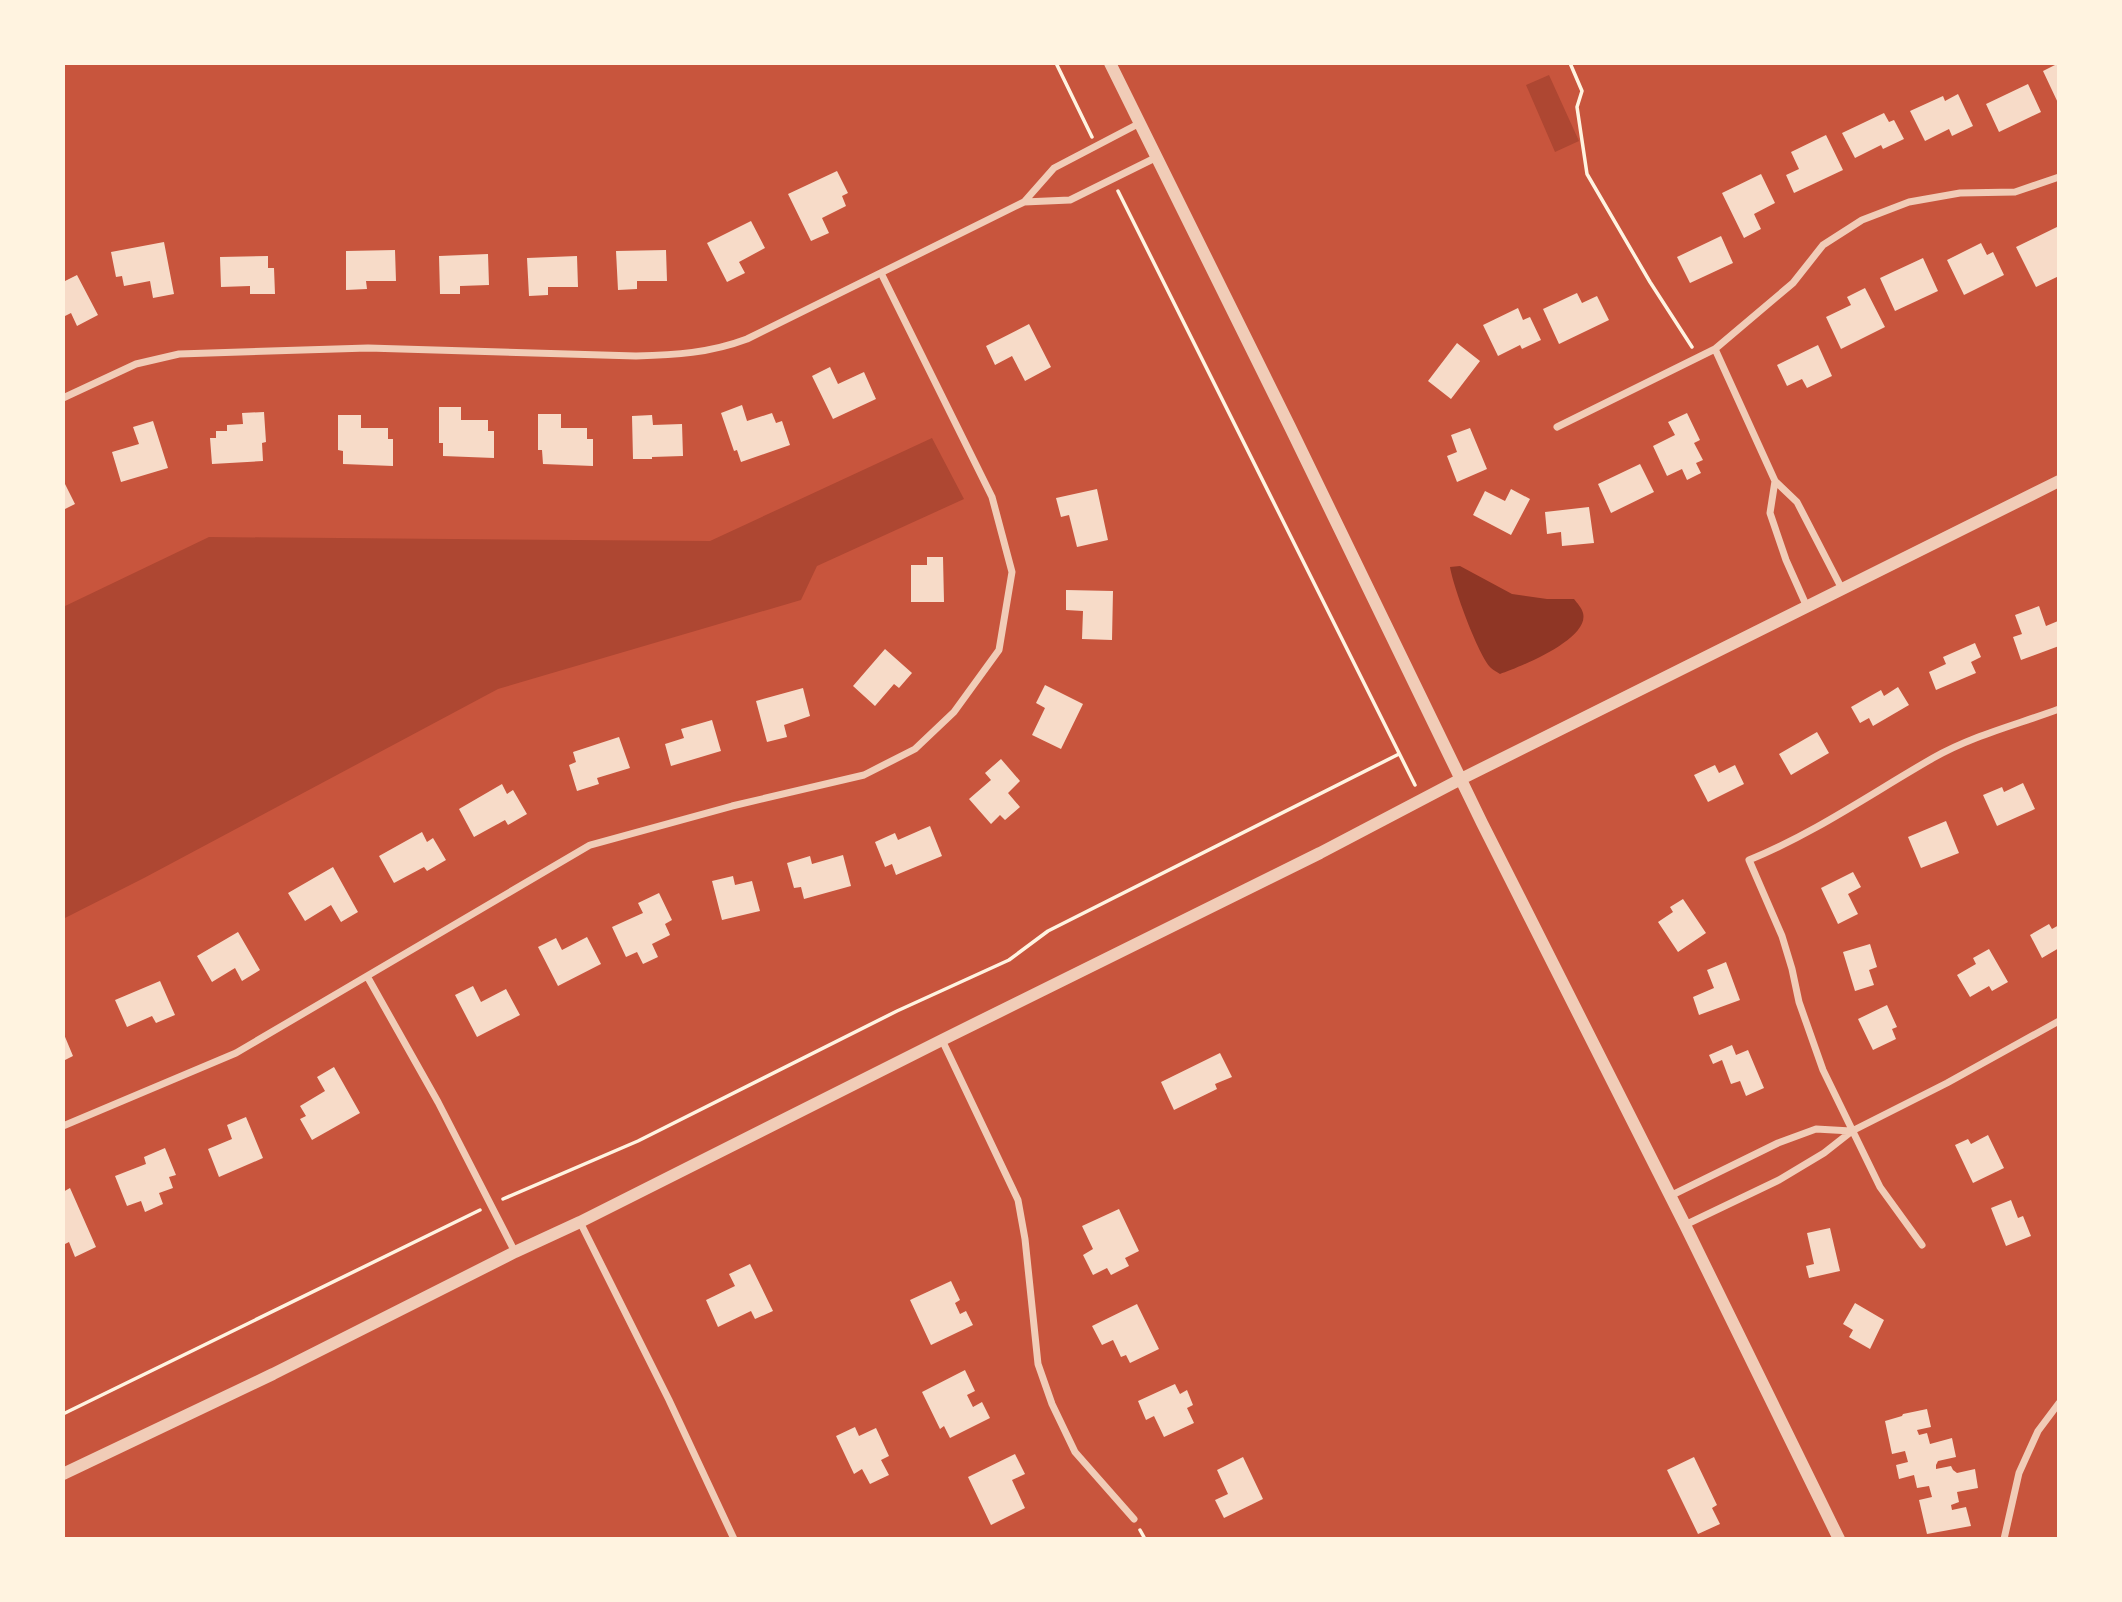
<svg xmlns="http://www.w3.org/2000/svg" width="2122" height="1602" font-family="'Space Grotesk',sans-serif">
	<rect width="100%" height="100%" fill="#c8553d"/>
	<path fill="#ae4732" d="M1549 75 1579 141 1555 152 1526 85Z
		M932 438 964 499 817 566 801 600 498 689 144 878 63 919V607L209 537 710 541Z"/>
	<path fill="#8f3625" d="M1460 566 1512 594 1547 599H1574C1577 603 1582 608 1583 613 1590 639 1520 667 1500 674 1497 672 1493 670 1491 668 1478 655 1453 586 1450 567Z"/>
	<path fill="#f7dbc8" d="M2059 63V105L2043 71Z
		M2028 84 2041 112 1999 132 1986 104Z
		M1958 94 1973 126 1952 136 1949 129 1925 141 1910 111 1943 96 1945 101Z
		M1884 113 1889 122 1894 120 1904 139 1883 149 1881 145 1855 158 1842 133Z
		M1826 135 1843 170 1794 193 1786 175 1799 169 1791 152Z
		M837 171 848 193 842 196 846 206 822 218 829 233 811 241 788 194Z
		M1761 174 1775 203 1754 214 1761 229 1744 238 1722 193Z
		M751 221 765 248 739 262 745 273 727 282 707 243Z
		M2059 226V276L2036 287 2016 247Z
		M1721 236 1733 263 1690 283 1677 257Z
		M164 242 174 294 153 298 150 281 124 286 122 276 116 277 111 252Z
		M1981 243 1987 255 1993 252 2004 275 1964 295 1947 260Z
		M395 250 396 281H366L367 289 346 290V251Z
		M666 250 667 281H637V289L618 290 616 251Z
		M488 254 489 285 460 286V294H440L439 256Z
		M268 256V268H274L275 294H250V286L221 287 220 257Z
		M577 256 578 287H548V295L529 296 527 258Z
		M1923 258 1938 291 1895 311 1880 278Z
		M77 275 98 315 77 326 71 313 63 317V282Z
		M1865 288 1885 327 1841 349 1826 317 1851 305 1847 297Z
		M1577 293 1582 303 1597 296 1609 320 1559 344 1543 309Z
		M1518 308 1523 320 1530 317 1541 340 1522 349 1520 345 1498 356 1483 325Z
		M1029 324 1051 367 1025 381 1012 356 995 365 986 346Z
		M1457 343 1480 361 1451 399 1428 381Z
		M1818 345 1832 376 1807 388 1802 379 1787 386 1777 365Z
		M830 367 838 384 864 372 876 399 833 419 812 376Z
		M742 405 747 421 772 413 776 423 782 421 790 445 741 462 737 450 734 451 721 413Z
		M439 407H461V420H488V431H494V458L443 456V443H439Z
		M264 412 266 442 262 443 263 461 212 464 210 438H216V431H227V425L243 424 242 413Z
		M1687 413 1700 440 1694 443 1703 460 1696 463 1701 473 1687 480 1682 469 1667 476 1653 446 1675 435 1668 422Z
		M538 414H561V428H587V439H593V466L543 464 542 450H538Z
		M338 415H361V428H388V439H393V466L343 464V451L338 450Z
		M652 415 653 425 682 424 683 456 652 457V459H633L632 416Z
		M153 421 168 468 121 482 112 452 139 444 133 427Z
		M1470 428 1487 469 1457 482 1447 456 1457 452 1451 435Z
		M1640 464 1654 492 1611 513 1598 484Z
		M63 480 75 504 63 510Z
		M1097 489 1108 540 1077 547 1069 515 1061 517 1056 498Z
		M1511 489 1530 499 1511 535 1473 515 1485 491 1505 501Z
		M1589 507 1594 543 1562 546 1561 532 1547 534 1545 512Z
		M927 557H943L944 602H911V565H927Z
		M1066 590 1113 591 1112 640 1082 639 1083 611 1066 610Z
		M2039 606 2046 626 2058 621 2059 646 2021 660 2013 637 2022 634 2015 615Z
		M1975 643 1981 657 1971 662 1976 673 1936 690 1929 672 1946 664 1943 657Z
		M885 649 912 673 899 688 894 684 875 706 853 686Z
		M1045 685 1083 704 1061 749 1032 735 1045 708 1036 703Z
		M1898 687 1909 705 1873 726 1869 718 1860 723 1851 707 1881 690 1884 696Z
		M803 688 810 716 784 725 787 737 767 742 756 701Z
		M712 720 721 751 671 766 665 744 684 738 681 729Z
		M1817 732 1829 753 1791 775 1779 754Z
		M619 737 630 768 597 778 599 784 577 791 569 765 576 762 573 752Z
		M1001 759 1020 781 1008 793 1020 807 1005 820 1000 815 991 824 969 799 991 780 985 773Z
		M1715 765 1719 773 1735 765 1744 784 1708 802 1694 775Z
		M2023 783 2035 809 1997 826 1983 795 2002 787 2004 792Z
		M502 784 507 794 513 790 527 814 508 825 505 820 474 837 459 809Z
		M1946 821 1959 853 1921 868 1908 837Z
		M930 826 942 856 896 875 892 864 885 867 875 842 895 833 898 840Z
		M422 832 427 842 433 838 446 860 427 871 424 867 394 883 379 856Z
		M843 855 851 886 804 899 801 887 794 888 787 863 810 856 812 864Z
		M333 867 358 912 341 922 331 905 305 921 288 893Z
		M1853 872 1861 887 1848 894 1858 914 1838 924 1821 888Z
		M733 876 735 885 752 881 760 911 722 920 712 881Z
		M659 893 672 920 665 924 670 935 652 944 658 957 643 964 637 952 626 957 612 927 643 913 638 903Z
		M1683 899 1706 933 1678 952 1658 922 1673 912 1670 907Z
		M2049 924 2052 929 2059 925V948L2042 958 2030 935Z
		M238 932 260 970 242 981 235 968 212 982 197 956Z
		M587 937 601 964 558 986 538 947 556 938 562 950Z
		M1870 944 1877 967 1869 970 1874 985 1855 991 1843 952Z
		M1989 949 2008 982 1992 991 1989 986 1970 997 1957 975 1976 964 1973 958Z
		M1726 962 1740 1000 1699 1015 1693 997 1714 988 1707 970Z
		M160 981 175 1015 156 1023 152 1016 127 1027 115 1000Z
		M473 986 481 1002 506 989 520 1015 477 1037 455 995Z
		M1887 1005 1897 1027 1892 1029 1896 1039 1873 1050 1858 1019Z
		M63 1032 73 1056 63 1061Z
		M1732 1045 1736 1055 1748 1050 1764 1088 1746 1096 1740 1081 1731 1084 1722 1060 1713 1064 1709 1055Z
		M1220 1053 1232 1077 1215 1084 1217 1089 1174 1110 1161 1082Z
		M334 1067 360 1113 312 1140 300 1119 306 1116 300 1106 325 1091 317 1077Z
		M246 1117 263 1158 219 1177 208 1149 232 1139 227 1125Z
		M1988 1135 2004 1168 1973 1183 1955 1145 1968 1139 1971 1144Z
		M165 1148 176 1175 169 1177 173 1188 159 1193 163 1204 145 1212 141 1201 127 1206 115 1176 146 1164 144 1157Z
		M70 1188 96 1247 75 1257 69 1242 63 1245V1192Z
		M2011 1200 2018 1218 2023 1216 2031 1236 2006 1246 1991 1208Z
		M1119 1209 1139 1251 1125 1258 1129 1266 1111 1275 1107 1268 1093 1275 1083 1255 1093 1249 1082 1226Z
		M1830 1228 1840 1271 1809 1278 1806 1266 1814 1264 1807 1233Z
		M750 1264 773 1311 755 1319 751 1311 718 1327 706 1300 735 1286 729 1274Z
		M951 1281 960 1300 955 1303 960 1314 966 1311 973 1325 931 1345 910 1300Z
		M1855 1303 1884 1320 1870 1349 1849 1337 1853 1330 1843 1324Z
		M1137 1304 1159 1349 1130 1363 1126 1355 1121 1357 1113 1340 1102 1345 1092 1326Z
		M965 1370 975 1391 967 1395 973 1407 982 1402 990 1418 950 1438 944 1426 940 1429 922 1392Z
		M1175 1384 1180 1394 1187 1390 1193 1405 1187 1408 1194 1423 1164 1437 1154 1416 1146 1420 1138 1401Z
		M1927 1409 1931 1427 1917 1430 1919 1435 1927 1433 1930 1444 1952 1438 1956 1457 1938 1461 1936 1465V1469L1951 1466 1953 1470 1957 1473 1975 1469 1978 1488 1957 1492 1959 1502 1951 1505 1952 1510 1966 1507 1971 1526 1927 1534 1919 1500 1932 1497 1929 1486 1917 1488 1914 1475 1899 1479 1896 1465 1908 1462 1905 1451 1892 1454 1885 1421 1902 1416 1903 1414Z
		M855 1427 859 1436 876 1428 889 1456 881 1460 889 1475 870 1484 862 1469 854 1474 836 1436Z
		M1015 1454 1025 1474 1012 1480 1025 1508 991 1525 968 1477Z
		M1243 1457 1263 1499 1224 1518 1215 1500 1228 1494 1217 1470Z
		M1694 1457 1717 1505 1712 1508 1720 1524 1698 1534 1667 1470Z"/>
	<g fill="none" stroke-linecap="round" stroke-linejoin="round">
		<path stroke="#fff3e0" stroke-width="3.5" d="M1056 63 1092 137
			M1570 63 1582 91 1577 107 1587 174 1650 282 1692 347
			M1118 191 1415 785
			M503 1199 638 1141 897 1011 1009 960 1048 931 1399 754
			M63 1414 480 1210
			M1140 1530 1145 1539"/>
		<path stroke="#f1ccb7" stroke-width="7" d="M1024 202 1070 200 1157 157
			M1715 349 1775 481 1797 502 1842 589
			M63 398 136 364 179 354 368 348 636 356C675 355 710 353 747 339L1024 202 1054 168 1140 123
			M1557 427 1715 349 1793 283 1823 245 1862 220 1909 202 1960 193 2015 192 2059 177
			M1775 481 1770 513 1786 560 1807 607
			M367 976 438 1102 515 1252
			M942 1040 1018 1200 1025 1239 1038 1364 1052 1404 1075 1452 1134 1519
			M63 1126 236 1053 590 845 732 806 864 775 915 749 954 712 999 650 1012 572 992 497 881 273
			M1670 1196 1778 1143 1816 1129 1851 1131
			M580 1222 669 1400 734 1539
			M1685 1225 1779 1180 1824 1153 1852 1131 1947 1083 2059 1021
			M1922 1245 1880 1187 1823 1070 1799 1002 1792 969 1782 936 1749 860C1815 833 1872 793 1933 758 1974 735 2016 725 2059 709
			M2004 1539 2019 1473 2038 1431 2059 1403"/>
		<path stroke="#f1ccb7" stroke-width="12" d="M1110 63 1290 427 1482 823 1685 1225 1839 1539
			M63 1474 273 1374 515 1252 580 1222 942 1040 1320 853 1461 779 2059 481"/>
	</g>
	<rect width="2122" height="1602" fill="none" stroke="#fff3e0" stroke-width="130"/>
</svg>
